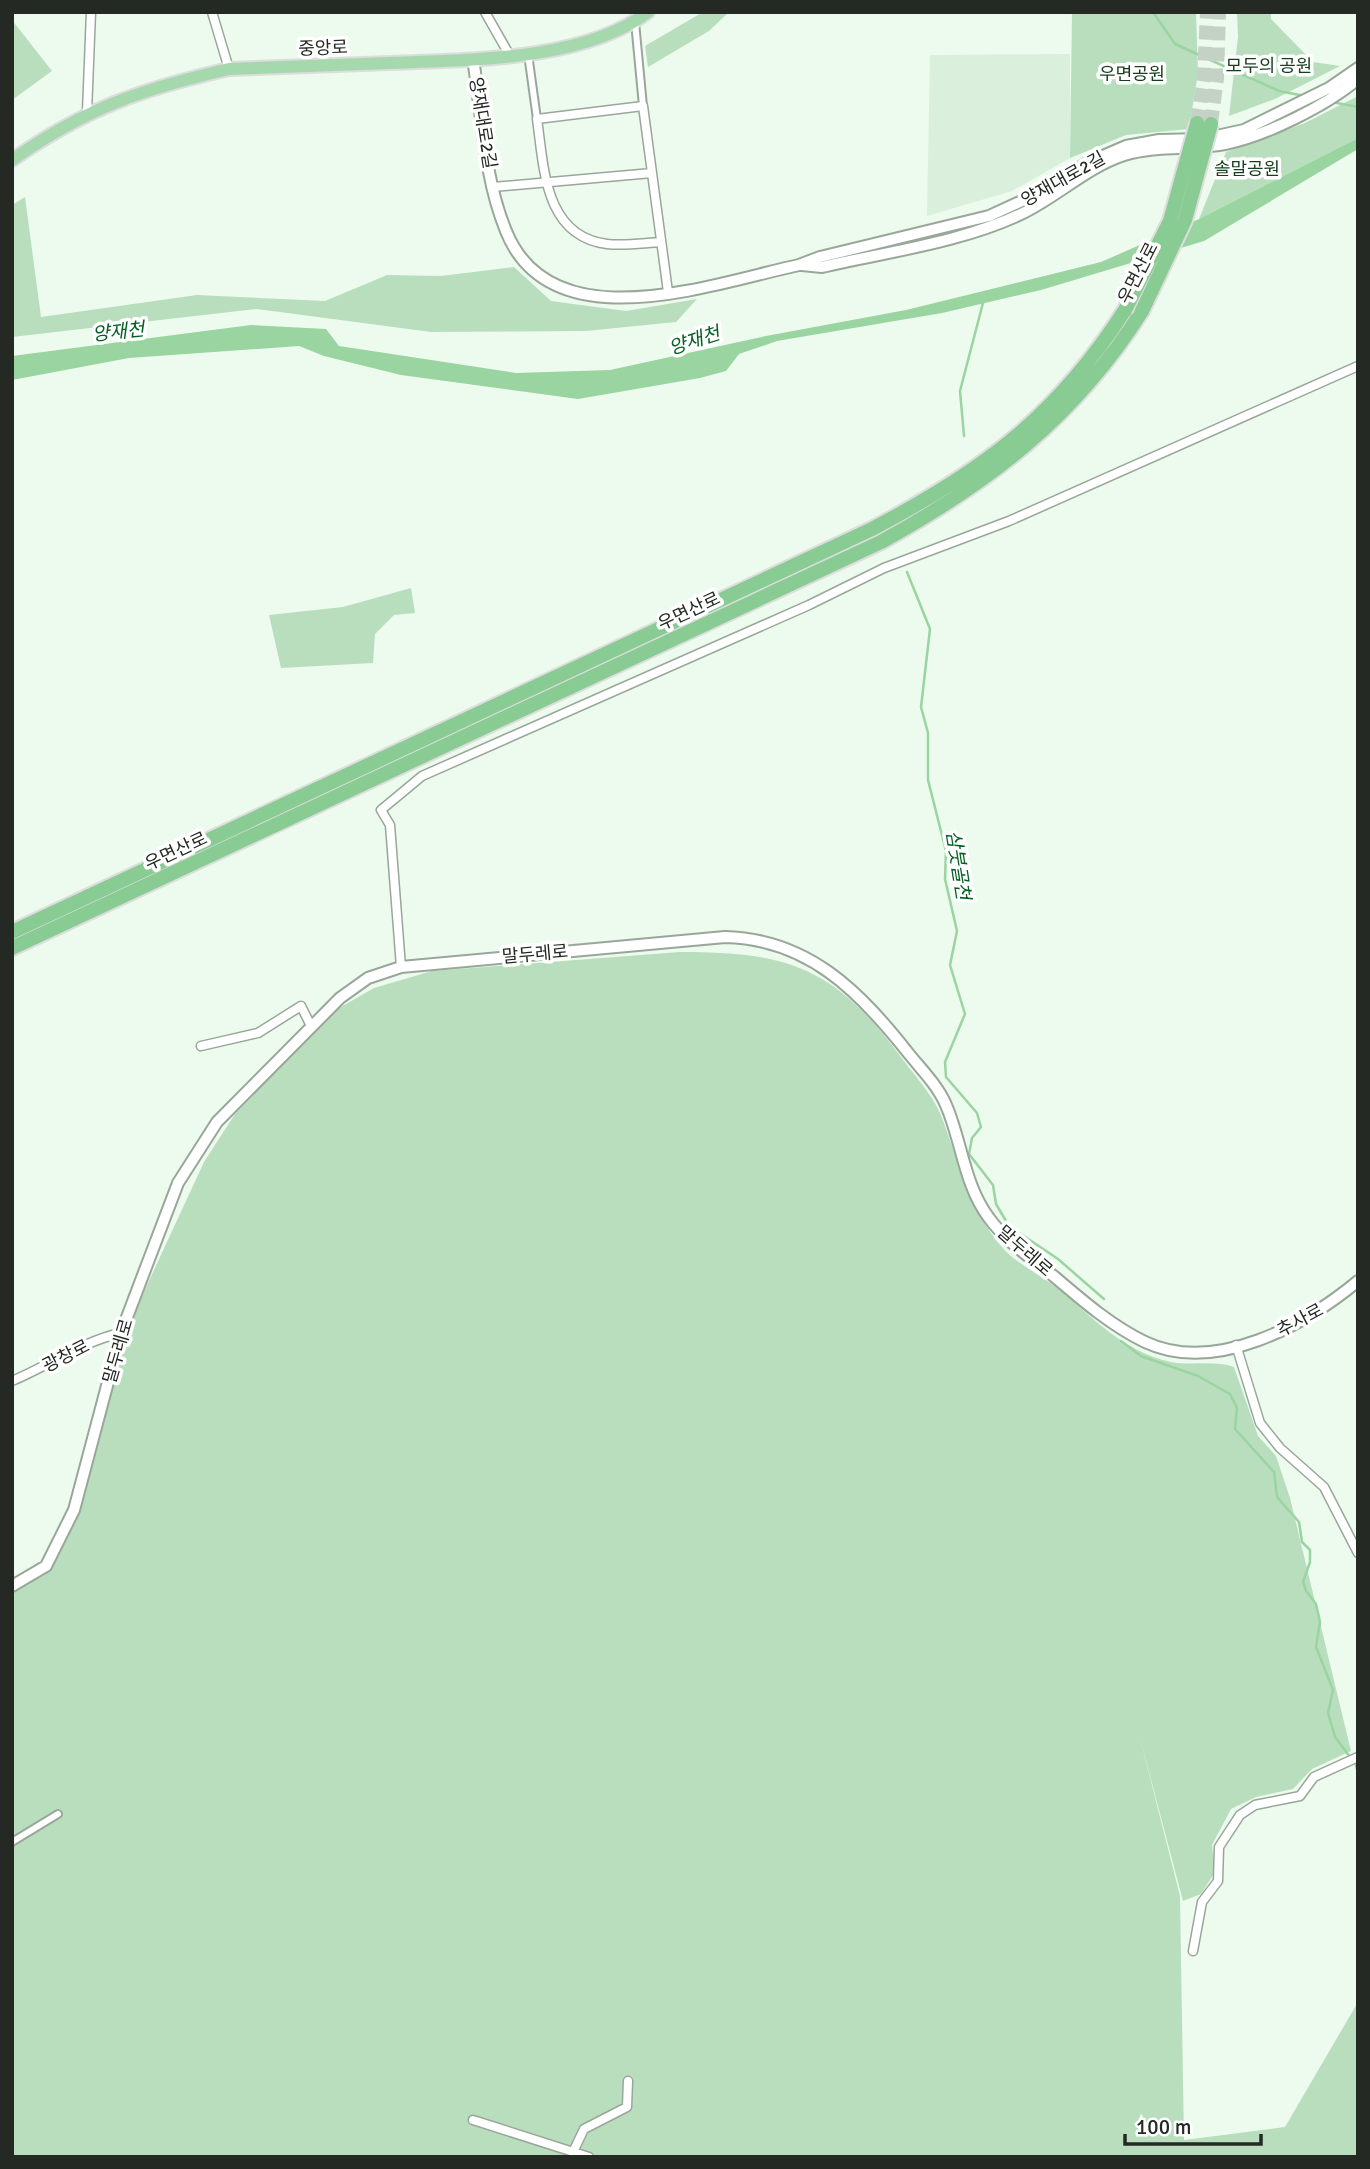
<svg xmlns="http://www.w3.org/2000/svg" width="1370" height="2169" font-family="Signika,'Noto Sans KR',sans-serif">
	<rect width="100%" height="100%" fill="#ecfbed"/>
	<path fill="#daefdc" d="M1070 54V158L1012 191 927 216 930 55Z"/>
	<path fill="#b9debd" d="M703 12H729L709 31 648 67 645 46Z
		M1072 12H1196L1198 73 1189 129 1126 135 1070 158Z
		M1237 12H1271V19L1313 62 1340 66 1275 99 1229 116 1238 37Z
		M12 20 52 71 12 100Z
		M1358 96V138L1199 219 1226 152 1305 123Z
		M25 197 41 317 197 295 325 301 387 275 441 276 514 267 551 301 626 311 697 299 676 322 586 331 431 332 257 309 12 337V205Z
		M411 588 415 613 394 615 375 634 373 663 281 668 269 615 343 607Z
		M680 952C789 952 834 967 901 1057 914 1075 931 1093 940 1113 958 1158 969 1210 1002 1247 1016 1264 1040 1274 1057 1288 1094 1318 1122 1351 1171 1362 1191 1366 1214 1360 1234 1367L1258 1436 1276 1456 1290 1498 1351 1751 1312 1769 1293 1789 1256 1797 1231 1809 1212 1845 1215 1872 1201 1894 1183 1901 1140 1738 1180 1896 1184 2140 1285 2127 1358 2002V2157H12V1592L46 1572 62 1544 119 1353 141 1298 204 1162 235 1114 332 1012 374 988 432 971Z"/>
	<path fill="#9ad4a1" d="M1358 138V149L1204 241 1041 290 942 313 777 341 739 354 726 371 700 378 578 399 401 375 324 356 299 346 129 358 12 380V356L251 325 326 329 339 346 516 373 610 370 766 336 906 310 1101 262 1199 219Z"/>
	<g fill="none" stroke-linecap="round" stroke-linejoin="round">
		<path stroke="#9ad4a1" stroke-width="2.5" d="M1153 12 1175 44 1279 91 1305 96
			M1332 102 1358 107
			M964 436 960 391 984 299
			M907 572 930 629 921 707 928 733V780L946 851 945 879 957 931 950 965 965 1014 945 1062 946 1077 977 1113 981 1127 972 1138 969 1154 993 1185 996 1204 1009 1226 1058 1259 1104 1299
			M1121 1341 1141 1356 1198 1376 1230 1394 1237 1408 1235 1429 1274 1472 1277 1497 1299 1522 1302 1542 1310 1550V1562L1303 1582 1306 1591 1316 1604 1320 1622 1316 1647 1333 1690 1328 1713 1335 1737 1356 1765 1358 1774"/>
		<path stroke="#c4d1c5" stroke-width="14" stroke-dasharray="14 7" stroke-linecap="butt" d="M1197 123 1204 79 1207 12
			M1211 124 1217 78 1219 12"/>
		<defs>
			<path id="pedestrian" d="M635 22 643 106
				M528 54 537 119
				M12 1842 58 1814"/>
			<path id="minor" d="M212 12 229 69
				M485 12 510 56
				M87 112 91 12
				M493 187 652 173
				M661 242C643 243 625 246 607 244 544 236 544 167 537 119L643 106 668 292
				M401 967 390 825 381 810 422 776 809 605 884 568 1009 521 1358 366
				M201 1046 258 1033 301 1006 311 1026
				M1236 1345 1260 1423 1280 1448 1324 1487 1358 1553
				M12 1381C48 1366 83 1341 121 1333
				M1193 1951 1202 1902 1218 1881 1219 1847 1240 1815 1255 1805 1300 1796 1314 1777 1358 1757
				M473 2120 589 2157
				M574 2150 584 2129 627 2107 628 2081"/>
			<path id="tertiary" d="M473 59C482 115 484 178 506 231 551 344 714 283 799 265L820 257 989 216 1024 200 1089 162 1126 146 1159 140 1203 139 1244 130 1329 88 1358 68
				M802 265 822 267C886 252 964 242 1023 213 1058 196 1087 167 1124 155 1157 145 1192 150 1225 144 1265 136 1326 106 1358 79
				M12 1586 46 1566 74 1510 121 1333 178 1183 217 1122 340 998 368 978 401 967 725 937C809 939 860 992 909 1054 922 1070 938 1086 946 1105 962 1142 964 1185 989 1218 1007 1243 1033 1259 1056 1278 1084 1302 1112 1326 1145 1342 1215 1375 1305 1325 1358 1281"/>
			<path id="primary" d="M12 160C86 108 142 89 229 69 282 67 336 65 389 63 467 60 584 61 648 12"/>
			<path id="trunk" d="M12 932 872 529C984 470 1056 417 1125 310
				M12 948 881 542C990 482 1075 417 1142 311"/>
		</defs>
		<use href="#pedestrian" stroke="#99a79a" stroke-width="10"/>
		<use href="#minor" stroke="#99a79a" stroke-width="11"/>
		<use href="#tertiary" stroke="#99a79a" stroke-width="14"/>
		<use href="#primary" stroke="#dcdddc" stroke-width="16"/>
		<use href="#trunk" stroke="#dcdddc" stroke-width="18"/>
		<use href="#pedestrian" stroke="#fff" stroke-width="6"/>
		<use href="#minor" stroke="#fff" stroke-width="8"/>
		<use href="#tertiary" stroke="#fff" stroke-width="10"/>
		<use href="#primary" stroke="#a6d8ae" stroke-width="12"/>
		<use href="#trunk" stroke="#88cb93" stroke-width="14"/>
		<defs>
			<path id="trunk-bridge" d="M1125 310 1170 221 1197 123
				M1142 311 1185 220 1211 124"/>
		</defs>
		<use href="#trunk-bridge" stroke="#dcdddc" stroke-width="18" stroke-linecap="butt"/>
		<use href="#trunk-bridge" stroke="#88cb93" stroke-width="14"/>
	</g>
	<g text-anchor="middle" stroke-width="7" stroke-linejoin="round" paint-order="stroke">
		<g font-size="18" fill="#242924" stroke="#fff">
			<text transform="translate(323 48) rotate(-2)" y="6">중앙로</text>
			<text transform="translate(483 123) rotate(81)" y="6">양재대로2길</text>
			<text transform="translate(1063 179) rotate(-29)" y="6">양재대로2길</text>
			<text transform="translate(1138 273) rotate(-63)" y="6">우면산로</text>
			<text transform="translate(689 611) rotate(-25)" y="6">우면산로</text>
			<text transform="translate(176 851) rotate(-25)" y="6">우면산로</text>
			<text transform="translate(535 954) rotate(-5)" y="6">말두레로</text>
			<text transform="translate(1025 1251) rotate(41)" y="6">말두레로</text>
			<text transform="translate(1300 1320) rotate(-28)" y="6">추사로</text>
			<text transform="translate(118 1351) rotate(-74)" y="6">말두레로</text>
			<text transform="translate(66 1356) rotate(-27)" y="6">광창로</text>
		</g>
		<g font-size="18" fill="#153e1d" stroke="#fff">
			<text x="1269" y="72">모두의 공원</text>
			<text x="1132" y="80">우면공원</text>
			<text x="1247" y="175">솔말공원</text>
		</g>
		<g font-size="19" font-style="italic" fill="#036023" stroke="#fff">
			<text transform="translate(118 331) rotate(-6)" y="7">양재천</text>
			<text transform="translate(694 340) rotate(-18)" y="7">양재천</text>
			<text transform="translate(959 865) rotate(81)" y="7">삼붓골천</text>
		</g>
	</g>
	<rect width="1370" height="2169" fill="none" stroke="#242924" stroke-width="28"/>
	<path d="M1125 2134v10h136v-10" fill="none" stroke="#242924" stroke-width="3.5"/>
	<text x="1136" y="2134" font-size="21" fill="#242924" stroke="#ffffff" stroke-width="5" paint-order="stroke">100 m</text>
</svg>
